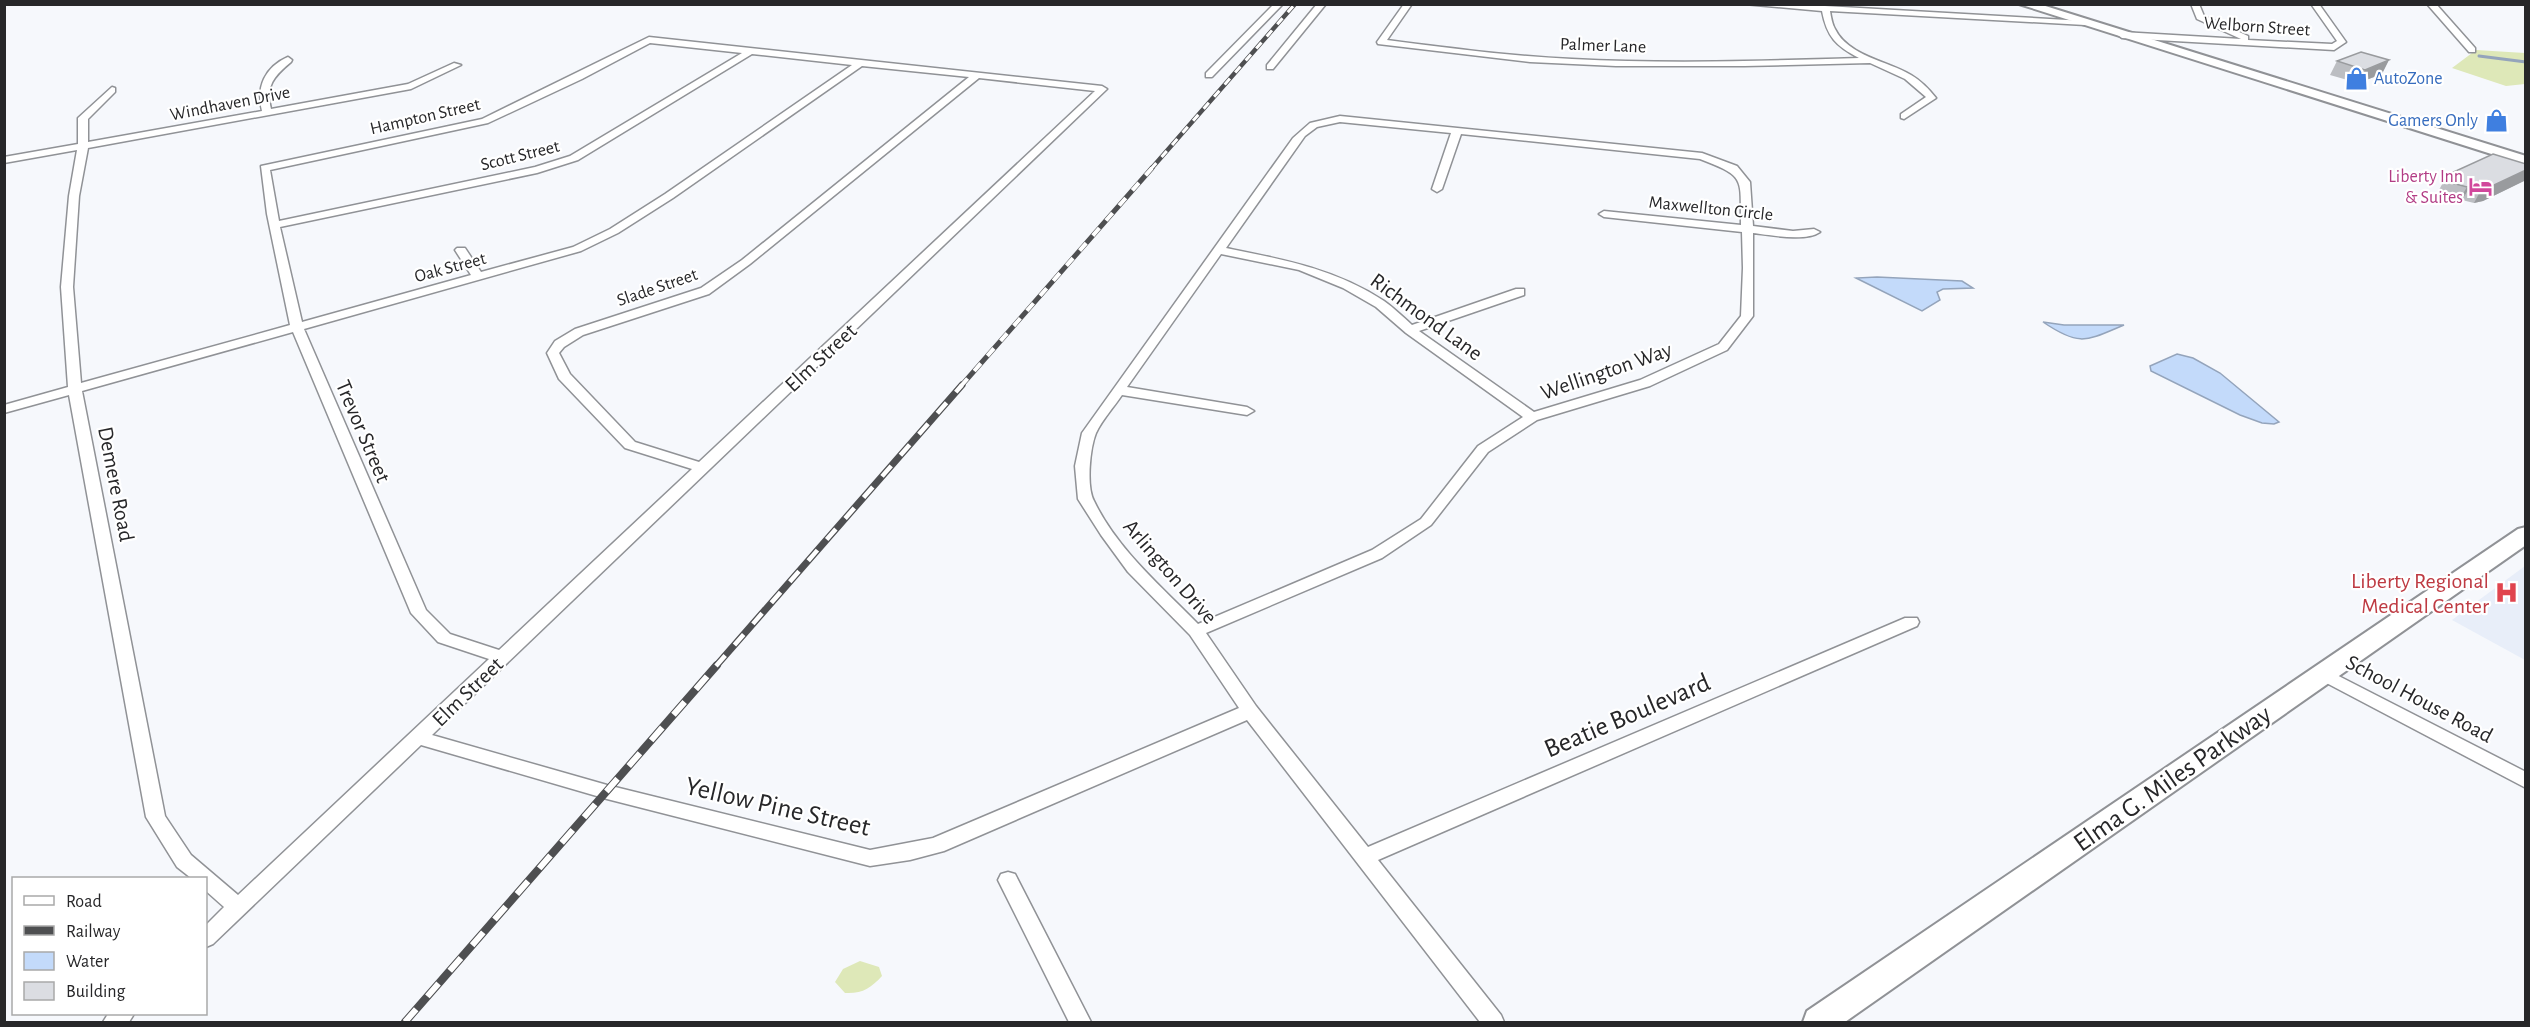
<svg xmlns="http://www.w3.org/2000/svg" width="2530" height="1027" font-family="'Alegreya Sans',sans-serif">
	<rect width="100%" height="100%" fill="#f6f8fc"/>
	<path fill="#e8eef9" d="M2525 566V660L2452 620Z"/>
	<path fill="#dee8b8" d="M2476 50 2525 53V84L2506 86 2452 68Z
		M860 961 879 967 882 976C871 988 862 994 845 993L835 982 843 969Z"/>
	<path fill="#c3dafa" stroke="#94a4bb" stroke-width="1.5" d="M1877 277 1962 281 1973 288 1943 289 1937 292 1940 300 1922 311 1856 278Z
		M2043 322 2064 325H2124C2086 341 2080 347 2043 322Z
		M2177 354 2193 358 2220 373 2279 422 2274 424 2262 423 2240 415 2151 371 2150 366Z"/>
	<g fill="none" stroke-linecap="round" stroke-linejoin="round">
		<path stroke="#94a4bb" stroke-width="3" d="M2479 56 2526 62"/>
		<defs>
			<path id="street" d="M1274 4H1283L1212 77H1206V73Z
				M1317 4H1326L1273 69H1267V65Z
				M1404 4H1412L1387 40C1448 48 1510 56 1572 59 1668 64 1764 61 1859 58 1836 46 1827 37 1822 11L1744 4 1825 6 2085 21 2089 23 2085 25 1830 11C1831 17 1832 24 1835 29 1848 56 1888 61 1911 75 1921 81 1929 89 1936 98L1904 119 1901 118V114L1926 97 1905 79 1870 63 1744 66H1616L1530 62 1378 44 1377 42Z
				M2191 4H2199L2204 16 2248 36V40L2332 44 2337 41 2311 4H2319L2346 42 2334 50 2122 38 2118 35 2122 32 2241 39 2197 19Z
				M2427 4H2436L2475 48V52H2469Z
				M649 37 1102 86 1107 89 432 735 607 785 870 850 933 838 1239 708 1190 635 1128 572 1101 535 1078 499 1075 466 1082 433 1293 138 1310 123 1340 116 1702 153 1737 166 1750 182 1753 226 1793 231 1814 229 1820 232C1806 242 1770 235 1753 233V316L1727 350 1650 386 1537 420 1488 452 1431 525 1382 558 1206 633 1256 706 1368 847 1905 618H1917L1919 622 1917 626 1378 860 1501 1015 1504 1022H1480L1247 720 944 851 910 860 870 866 607 799 421 745 213 944 206 947V925L224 907 206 891V878H191L177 867 146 817 69 395 4 413V405L68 387 61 287 69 196 77 150 4 163V157L78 144V118L112 87 115 88V92L88 119V142L262 111C256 87 265 67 288 57L292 60 291 62C274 76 265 86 271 109L408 84 454 63 461 65 411 89 88 148 79 196 73 287 81 383 290 325 267 214 261 166 482 119ZM650 43 742 53 570 156 535 167 279 221 270 170 488 123 582 79ZM752 54 852 65 665 194 610 229 573 247 481 272 465 248H457L455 250 471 275 302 322 280 227 537 173 578 160ZM862 66 969 77 742 260 701 288 575 329 555 341 547 353 559 379 625 448 692 469 499 650 450 634 426 610 304 329 581 251 618 233 673 198ZM979 78 1095 91 699 462 635 442 570 374 559 353 564 347 583 335 709 294 750 264ZM1340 122 1451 133 1432 189 1437 192 1442 189 1461 134 1700 159C1747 177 1740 178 1741 225L1604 211 1599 214 1604 217 1742 232 1743 268 1741 316 1719 344 1640 380 1534 412 1419 331 1524 295V289H1516L1412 325C1403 317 1394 308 1384 301 1336 269 1281 259 1226 248L1305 136 1317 127ZM1221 254 1299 270 1343 288 1376 307 1406 333 1523 417 1478 446 1421 519 1372 550 1198 624C1161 586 1117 549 1094 501 1086 486 1090 448 1096 433 1102 420 1114 407 1122 395L1247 415 1254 411 1247 407 1127 387ZM293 332 411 613 438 642 489 659 238 895 191 855 165 816 82 391Z
				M2323 668 2526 772V788L2317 678 2314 674 2317 670Z
				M1008 872 1015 874 1091 1022H1069L998 880 1001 874Z
				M108 1014H134L129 1022H103Z"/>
			<path id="primary" d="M2019 4H2039L2526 156V165Z
				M2526 527V545L1845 1022H1803L1807 1011 2518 529Z"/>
		</defs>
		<use href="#street" stroke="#909296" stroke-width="3"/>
		<use href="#primary" stroke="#909296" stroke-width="4"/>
		<use href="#street" fill="#fff" fill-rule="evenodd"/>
		<use href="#primary" fill="#fff" fill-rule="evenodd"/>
		<defs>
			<path id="rail-far3" d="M1151 169 1295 4"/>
			<path id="rail-far2" d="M961 386 1152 168"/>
			<path id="rail-far1" d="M716 666 962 385"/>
			<path id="rail" d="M405 1022 717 665"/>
		</defs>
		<use href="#rail-far3" stroke="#4e4f51" stroke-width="4.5"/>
		<use href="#rail-far2" stroke="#4e4f51" stroke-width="5"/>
		<use href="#rail-far1" stroke="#4e4f51" stroke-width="7"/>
		<use href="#rail" stroke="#4e4f51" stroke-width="8"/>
		<use href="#rail-far3" stroke="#fff" stroke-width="3" stroke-dasharray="8" stroke-linecap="butt"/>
		<use href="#rail-far2" stroke="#fff" stroke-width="4" stroke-dasharray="10" stroke-linecap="butt"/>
		<use href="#rail-far1" stroke="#fff" stroke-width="4.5" stroke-dasharray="14" stroke-linecap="butt"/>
		<use href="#rail" stroke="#fff" stroke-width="6" stroke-dasharray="17" stroke-linecap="butt"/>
	</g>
	<path fill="#bcbec2" d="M2337 61 2382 74 2358 83 2330 75Z
		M2526 164V178L2524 181 2483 201 2474 203 2462 200 2458 202 2440 197 2443 192 2439 190 2447 175Z"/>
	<path fill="#999b9e" d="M2389 60 2382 74 2358 83 2365 70Z
		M2526 170V178L2524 181 2483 201 2474 203 2482 188Z
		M2471 185 2462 200 2458 202 2467 187Z"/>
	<path fill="#dbdde2" stroke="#999b9e" stroke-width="1.5" d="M2361 52 2389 60 2365 70 2337 61Z
		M2493 154 2526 164V170L2492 186 2482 188 2471 185 2467 187 2448 182 2454 178 2447 175Z"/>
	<defs>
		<symbol id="shop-bare" viewBox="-9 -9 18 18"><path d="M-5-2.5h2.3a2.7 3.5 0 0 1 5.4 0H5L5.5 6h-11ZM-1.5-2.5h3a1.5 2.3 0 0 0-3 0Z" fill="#3f7fe0" stroke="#fff" stroke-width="2.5" paint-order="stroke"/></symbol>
		<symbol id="hotel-bare" viewBox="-9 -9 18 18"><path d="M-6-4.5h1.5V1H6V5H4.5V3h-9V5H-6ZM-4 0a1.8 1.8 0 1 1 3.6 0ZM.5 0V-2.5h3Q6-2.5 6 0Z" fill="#d1479c" stroke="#fff" stroke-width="2.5" paint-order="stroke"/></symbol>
		<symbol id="hospital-bare" viewBox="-9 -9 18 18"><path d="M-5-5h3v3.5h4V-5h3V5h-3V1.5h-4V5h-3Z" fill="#e0444e" stroke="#fff" stroke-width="2.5" paint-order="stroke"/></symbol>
	</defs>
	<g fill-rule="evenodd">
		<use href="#shop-bare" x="2340" y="62" width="33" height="33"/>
		<use href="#shop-bare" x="2480" y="104" width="33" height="33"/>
		<use href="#hotel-bare" x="2464" y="170" width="33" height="33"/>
		<use href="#hospital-bare" x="2490" y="576" width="33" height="33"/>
	</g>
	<g text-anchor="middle" stroke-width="4.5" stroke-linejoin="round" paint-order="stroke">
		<g font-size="18" fill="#272729" stroke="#fff">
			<text transform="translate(2257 26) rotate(4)" y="6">Welborn Street</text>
			<text transform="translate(1603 45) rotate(2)" y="6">Palmer Lane</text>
			<text transform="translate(230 103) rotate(-11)" y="6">Windhaven Drive</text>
			<text transform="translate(425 116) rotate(-13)" y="6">Hampton Street</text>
			<text transform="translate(520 155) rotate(-14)" y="6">Scott Street</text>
			<text transform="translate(1711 208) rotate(6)" y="6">Maxwellton Circle</text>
			<text transform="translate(450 267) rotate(-15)" y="6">Oak Street</text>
			<text transform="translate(657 287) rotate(-19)" y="6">Slade Street</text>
		</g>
		<g font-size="18" fill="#366cbe" stroke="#fff" text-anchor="start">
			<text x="2374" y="84">AutoZone</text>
			<text x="2478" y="126" text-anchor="end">Gamers Only</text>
		</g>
		<g font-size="18" fill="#b23c85" stroke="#fff" text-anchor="end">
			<text x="2463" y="182">Liberty Inn<tspan x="2463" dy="21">&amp; Suites</tspan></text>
		</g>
		<g font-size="22" fill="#272729" stroke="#fff">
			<text transform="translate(1427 316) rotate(36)" y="8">Richmond Lane</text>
			<text transform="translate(820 357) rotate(-43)" y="8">Elm Street</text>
			<text transform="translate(1606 370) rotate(-19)" y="8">Wellington Way</text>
			<text transform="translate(364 431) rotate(67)" y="8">Trevor Street</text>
			<text transform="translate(117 484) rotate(79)" y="8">Demere Road</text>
			<text transform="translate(1171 571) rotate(49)" y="8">Arlington Drive</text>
			<text transform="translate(467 691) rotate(-44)" y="8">Elm Street</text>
			<text transform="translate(2420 698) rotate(28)" y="8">School House Road</text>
		</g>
		<g font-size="22" fill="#be3a42" stroke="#fff" text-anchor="end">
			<text x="2489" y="588">Liberty Regional<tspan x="2489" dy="25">Medical Center</tspan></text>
		</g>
		<g font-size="27" fill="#272729" stroke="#fff">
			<text transform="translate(1627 715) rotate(-23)" y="9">Beatie Boulevard</text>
			<text transform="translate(2172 778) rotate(-35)" y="9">Elma G. Miles Parkway</text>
			<text transform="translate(778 806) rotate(13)" y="9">Yellow Pine Street</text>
		</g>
	</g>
	<rect width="2530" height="1027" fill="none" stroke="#272729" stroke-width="12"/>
	<rect x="12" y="877" width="195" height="138" fill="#ffffff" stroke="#a9a9a9" stroke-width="1.5"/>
	<rect x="24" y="896" width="30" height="9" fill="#ffffff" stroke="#a9a9a9" stroke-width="1.5"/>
	<text x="66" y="907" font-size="18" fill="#272729">Road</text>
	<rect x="24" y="926" width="30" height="9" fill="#4e4f51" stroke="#a9a9a9" stroke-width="1.5"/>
	<text x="66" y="937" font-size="18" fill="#272729">Railway</text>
	<rect x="24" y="952" width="30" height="18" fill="#c3dafa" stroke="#a9a9a9" stroke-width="1.5"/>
	<text x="66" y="967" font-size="18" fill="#272729">Water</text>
	<rect x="24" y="982" width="30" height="18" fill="#dbdde2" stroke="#a9a9a9" stroke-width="1.5"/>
	<text x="66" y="997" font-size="18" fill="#272729">Building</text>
</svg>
